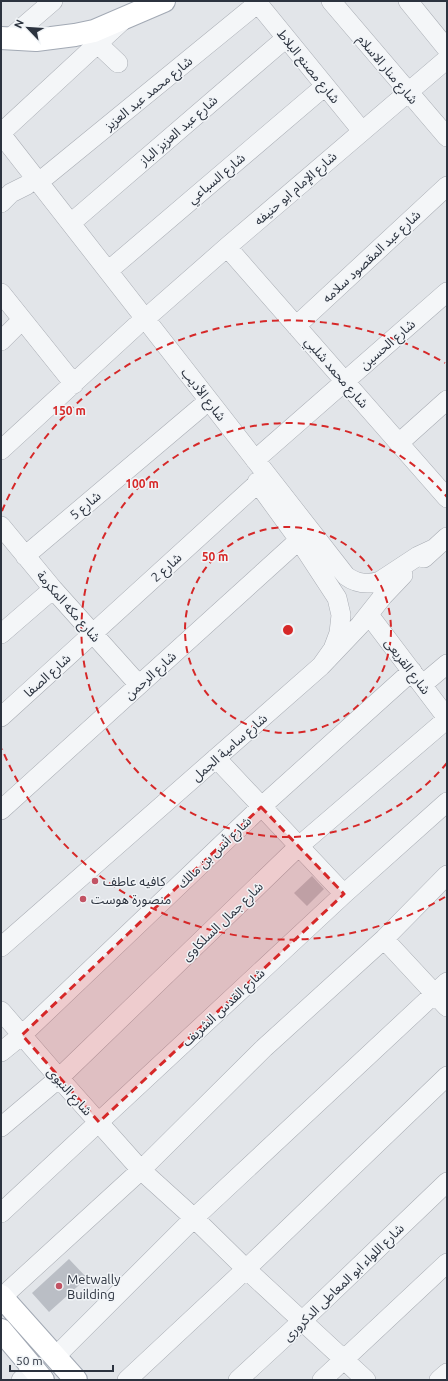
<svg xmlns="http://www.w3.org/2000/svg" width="448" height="1381" font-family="Ubuntu,'Noto Sans Arabic',sans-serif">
	<rect width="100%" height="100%" fill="#e2e5e9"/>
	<path fill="#babec5" d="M312 876 324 889 307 906 294 893Z
		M69 1259 87 1278 49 1312 32 1293Z"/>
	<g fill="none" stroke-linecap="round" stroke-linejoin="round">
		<defs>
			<path id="minor" d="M256 1 362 131
				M331 1 447 137
				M408 1 447 49
				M9 39 53 1
				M98 44 118 63
				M1 133 121 22
				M1 134 346 576C357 584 367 585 380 581L418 556 433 549
				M39 182 258 3
				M1 203 11 193 27 185
				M71 223 286 38
				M227 247 447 498
				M108 271 325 86
				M1 293 74 384
				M145 319 227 247 447 59
				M296 326 447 186
				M1 341 22 320
				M399 443 447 400
				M1 450 136 326
				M255 460 447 292
				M257 482 299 540 337 598 341 615 339 633 333 649 321 666
				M1 526 53 589 139 685
				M25 556 200 408
				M424 558 447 537
				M369 615 447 718
				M1 634 53 589
				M422 685 447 664
				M1 717 258 483
				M216 758 344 894
				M1 810 299 540
				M384 939 447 1007
				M1 947 321 666 360 625 383 596 403 575
				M1 1011 59 1078 141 1170 194 1218 246 1269 366 1380
				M1 1052 22 1035 261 807 412 671
				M1 1127 59 1078 299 846 447 719
				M1 1213 344 894 447 802
				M2 1297 141 1170 264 1048 384 939 447 875
				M55 1357 194 1218 447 982
				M21 1380 34 1370
				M127 1380 246 1269 447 1076
				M238 1380 302 1321 447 1182
				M322 1380 447 1263
				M439 1380 447 1373"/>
			<path id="major" d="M1 38 36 40 75 35 94 31 164 1
				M1 1296 76 1380
				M1 1330 43 1380"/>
		</defs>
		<use href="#minor" stroke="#a8acb3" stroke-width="20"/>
		<use href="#major" stroke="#a2a9b4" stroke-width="24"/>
		<use href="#minor" stroke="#f4f6f8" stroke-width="19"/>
		<use href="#major" stroke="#fff" stroke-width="22"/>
	</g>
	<path fill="#d62828" fill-opacity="0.2" stroke="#d62828" stroke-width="3" stroke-dasharray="8 5" stroke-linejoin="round" d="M261 807 344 894 99 1122 22 1035Z"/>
	<g fill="none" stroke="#d62828" stroke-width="2" stroke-dasharray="7 5">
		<circle cx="288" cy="630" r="103"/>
		<path d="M447 763A207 207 0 1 1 447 497"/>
		<path d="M445 897A310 310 0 0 1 2 749M2 511A310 310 0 0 1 445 363"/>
	</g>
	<g fill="#c25364" stroke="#f1f4f7" stroke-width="1.5">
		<circle cx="95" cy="881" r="4"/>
		<circle cx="83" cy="899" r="4"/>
		<circle cx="59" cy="1286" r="4"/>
	</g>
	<g text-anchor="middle" stroke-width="3" stroke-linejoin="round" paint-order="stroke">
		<g font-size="13" fill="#2c333f" stroke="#f1f4f7">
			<text transform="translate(309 66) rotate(51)" y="5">شارع مصنع البلاط</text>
			<text transform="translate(388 69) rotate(50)" y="5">شارع منار الاسلام</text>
			<text transform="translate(148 93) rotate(-39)" y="5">شارع محمد عبد العزيز</text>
			<text transform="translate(178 130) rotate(-41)" y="5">شارع عبد العزيز الباز</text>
			<text transform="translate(216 178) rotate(-40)" y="5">شارع السباعي</text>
			<text transform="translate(295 188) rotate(-41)" y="5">شارع الإمام ابو حنيفه</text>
			<text transform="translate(371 256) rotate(-43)" y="5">شارع عبد المقصود سلامه</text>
			<text transform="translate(387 344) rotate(-41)" y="5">شارع الحسين</text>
			<text transform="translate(337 372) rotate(49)" y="5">شارع محمد شلبي</text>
			<text transform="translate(204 394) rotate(52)" y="5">شارع الأديب</text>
			<text transform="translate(85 505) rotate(-40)" y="5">شارع 5</text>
			<text transform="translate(166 567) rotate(-42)" y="5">شارع 2</text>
			<text transform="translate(69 606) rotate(49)" y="5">شارع مكه المكرمة</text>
			<text transform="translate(408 666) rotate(53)" y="5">شارع القريعى</text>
			<text transform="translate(47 675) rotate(-42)" y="5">شارع الصفا</text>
			<text transform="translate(150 675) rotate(-42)" y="5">شارع الرحمن</text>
			<text transform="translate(229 747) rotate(-41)" y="5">شارع سامية الجمل</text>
			<text transform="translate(214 852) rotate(-44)" y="5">شارع أنس بن مالك</text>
			<text transform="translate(222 921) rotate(-44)" y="5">شارع جمال السلكاوى</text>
			<text transform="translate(223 1007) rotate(-43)" y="5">شارع القدس الشريف</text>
			<text transform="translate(70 1091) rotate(48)" y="5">شارع النبوى</text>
			<text transform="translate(343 1282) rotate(-44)" y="5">شارع اللواء ابو المعاطى الدكرورى</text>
		</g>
		<g font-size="13" fill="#2c333f" stroke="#f1f4f7" text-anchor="start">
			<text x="103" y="886">كافيه عاطف</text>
			<text x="91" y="904">منصورة هوست</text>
			<text x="67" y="1284">Metwally<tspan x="67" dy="15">Building</tspan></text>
		</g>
	</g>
	<circle cx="288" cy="630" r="6" fill="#d62828" stroke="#f1f4f7" stroke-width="2"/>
	<g font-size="12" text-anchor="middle" font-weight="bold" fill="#d62828" stroke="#f1f4f7" stroke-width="3" stroke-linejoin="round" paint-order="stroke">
		<text x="69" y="415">150 m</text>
		<text x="142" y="488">100 m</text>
		<text x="215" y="561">50 m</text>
	</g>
	<rect width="448" height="1381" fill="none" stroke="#2c333f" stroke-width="4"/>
	<g transform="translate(28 28) rotate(295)" stroke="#f1f4f7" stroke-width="3" paint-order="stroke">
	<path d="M0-3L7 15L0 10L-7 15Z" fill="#2c333f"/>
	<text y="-6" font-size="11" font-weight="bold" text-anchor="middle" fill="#2c333f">N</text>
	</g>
	<path d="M10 1365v6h103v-6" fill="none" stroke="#2c333f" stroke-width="2"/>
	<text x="16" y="1365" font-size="12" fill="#2c333f" stroke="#f1f4f7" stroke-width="3" paint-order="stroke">50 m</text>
</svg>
